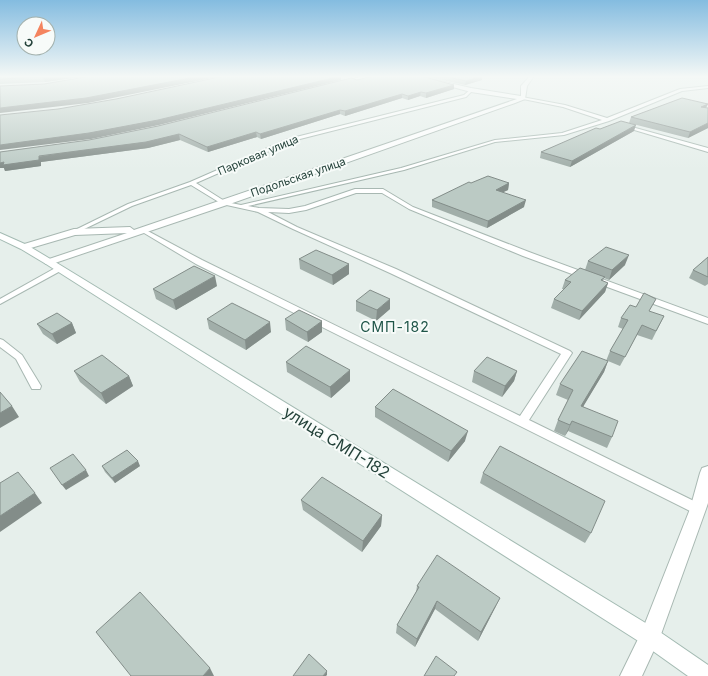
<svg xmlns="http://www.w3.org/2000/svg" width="708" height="676" font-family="Inter,sans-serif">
	<rect width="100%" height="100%" fill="#e6efeb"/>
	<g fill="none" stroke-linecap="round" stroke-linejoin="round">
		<defs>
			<path id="lane" d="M708 86V88L682 91 609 121 564 135 495 142 404 170 248 206 259 208 289 209 305 206 355 189H383L413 207 529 252 708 318V324L523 256 409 209 382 193H356L306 210 289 213 268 212 297 227 396 269 570 351 572 353 529 420 702 505 704 509 702 513 698 515 196 264 139 230 140 229H144L202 260 520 416 561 354 390 273 293 229 258 212 222 204 191 185 132 206 76 233H72L71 232 128 204 190 182 288 139 464 95 471 89 473 90 466 97 292 141 196 183 226 202 241 205 401 168 495 140 562 133 602 120 563 107 523 99 522 97 565 105 607 118 680 89Z
				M621 124 708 148V152L621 126Z
				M57 267H60L64 269 0 304V299Z
				M0 339 3 340 22 355 41 386 40 389H32L16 359 0 347Z"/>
			<path id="street" d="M364 76H371L340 84 338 83Z
				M412 76H419L471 88 521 96V86L530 76H534L527 86 525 99 515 103 227 205 52 264H46L44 262 46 260 127 233 75 235 24 250 19 247 21 245 74 229 130 227 134 230 517 99 471 92Z
				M708 466V503L706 509 660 637 642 676H620L642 631 690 509 700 473 702 468Z"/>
			<path id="secondary" d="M0 233 27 245 52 260 657 630 708 665V676H688L643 644 46 264 21 249 0 239Z"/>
		</defs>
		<use href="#lane" stroke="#a8b8b2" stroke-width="2"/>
		<use href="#street" stroke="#a8b8b2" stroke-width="2"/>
		<use href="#secondary" stroke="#a4bbb3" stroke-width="2"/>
		<use href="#lane" fill="#fff" fill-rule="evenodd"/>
		<use href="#street" fill="#fff" fill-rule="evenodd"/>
		<use href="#secondary" fill="#fff" fill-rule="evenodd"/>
	</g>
	<path fill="#a1aea9" d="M0 76H87L45 82 0 84Z
		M424 76H482V80L465 85Z
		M357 80 454 89 426 98 420 96 408 100 402 98 345 116 340 114 261 139 257 137 208 152 180 140 148 148 41 162V166L5 171 4 168H0V152L89 140 158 126Z
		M708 104 706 108H708V128L688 138 629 123 631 117Z
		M634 131 570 167 540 158 541 152Z
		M471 183H509L508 190 503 192 524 207 487 228 432 207V200Z
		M708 257V284L705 286 689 278 693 270Z
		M299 259 349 264V274L333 285 300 269Z
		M588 261 625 265 609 280 604 278 603 281 608 283 605 292 579 320 551 308 554 299 564 289H562L565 280 585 270Z
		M217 286 176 310 156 299 153 289Z
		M356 301 390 309 376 321 356 311Z
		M650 312 664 316 652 340 637 335 620 366 608 361 604 372 583 406 612 437 607 448 568 431 565 436 554 431 558 420 568 400 556 395 560 384 606 361 610 351 623 329 618 327 621 318Z
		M207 319 271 332 246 350 209 329Z
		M285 319 322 332 308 342 286 330Z
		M72 323 76 333 57 344 43 334 37 324Z
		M286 362 350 381 331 398 287 372Z
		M74 371 129 376 133 386 106 404 80 382Z
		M474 371H517L514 381 502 397 472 382Z
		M375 407 465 441 448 462 375 417Z
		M102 466H140L115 483 105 472Z
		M483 473 591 533 585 543 480 483Z
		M301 500 382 515 381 526 362 552 303 510Z
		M417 586 496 606 478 641 435 609 415 647 396 633 397 625 416 592Z"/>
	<path fill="#838d89" d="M55 76H87L45 82 43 77Z
		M200 76H222L88 103 0 113V108Z
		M341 76V80L159 125 91 139 0 150V145Z
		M482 76V80L465 85 466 81Z
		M454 85V89L426 98V93Z
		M421 92 420 96 408 100V96Z
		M402 94V98L345 116V111Z
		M708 104 705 109 701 107Z
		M340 110V114L261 139 260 134Z
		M708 123V128L688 138 690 132Z
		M636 125 634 131 570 167 572 161Z
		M256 132 257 137 208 152 207 147Z
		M179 134 180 140 148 148 41 162V166L5 171 4 168H0V163Z
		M509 183 508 190 495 196 496 190Z
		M526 200 524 207 487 228 488 221Z
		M629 255 625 265 609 280 612 270Z
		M349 264V274L333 285 332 275Z
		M215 276 217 286 176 310 173 300Z
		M608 283 605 292 579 320 582 311Z
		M390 299V309L376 321 377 310Z
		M322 321V332L308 342 307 332Z
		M270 322 271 332 246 350 245 340Z
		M72 323 76 333 57 344 52 334Z
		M608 361 604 372 577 417 581 406Z
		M350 370V381L331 398 330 387Z
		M517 371 514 381 502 397 505 386Z
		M129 376 133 386 106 404 101 393Z
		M12 406 19 417 0 428V413Z
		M572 421 568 431 565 436 570 425Z
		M468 431 465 441 448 462 451 451Z
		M138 461 140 466 115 483 112 478Z
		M86 470 89 476 66 490 62 485Z
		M35 493 42 503 0 532V516Z
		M382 515 381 526 362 552 363 541Z
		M500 598 496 606 478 641 481 632Z
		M437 601 435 609 415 647 417 639Z
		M210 668 214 676H203Z
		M327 671V675L326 676H323Z"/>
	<path fill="#bbcac4" stroke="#838d89" d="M0 76H55L43 77 0 79Z
		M91 76H200L86 98 0 108V86L44 84Z
		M224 76H341L158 120 89 133 0 145V115L58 109 116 99Z
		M373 76H421L454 85 426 93 421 92 408 96 402 94 345 111 340 110 260 134 256 132 207 147 179 134 146 142 39 156V160L3 165 4 162 0 163V152L89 140 158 126 351 78 357 80Z
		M443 76H482L466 81Z
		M682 98 708 104 701 107 708 108V123L690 132 631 117Z
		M621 121 636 125 572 161 541 152 596 128 600 129Z
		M488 176 509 183 496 190 526 200 488 221 432 200 469 182 471 183Z
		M606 247 629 255 612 270 588 261Z
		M316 250 349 264 332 275 299 259Z
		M708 257V277L693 270Z
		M194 266 215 276 173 300 153 289Z
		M580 268 605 277 601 280 608 283 582 311 554 299 571 282 565 280Z
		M370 290 390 299 377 310 356 301Z
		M644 293 656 299 649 311 664 316 656 331 642 325 625 357 610 351 628 320 621 318 630 305 636 307Z
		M232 303 270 322 245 340 207 319Z
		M299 310 322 321 307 332 285 319Z
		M57 313 72 323 52 334 37 324Z
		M306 346 350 370 330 387 286 362Z
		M582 351 608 361 581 406 618 421 612 437 572 421 570 425 558 420 573 390 560 384Z
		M102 355 129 376 101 393 74 371Z
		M487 357 517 371 505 386 474 371Z
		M393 389 468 431 451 451 375 407Z
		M0 392 12 406 0 413Z
		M500 446 605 501 591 533 483 473Z
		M127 450 138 461 112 478 102 466Z
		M73 454 86 470 62 485 50 468Z
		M18 472 35 493 0 516V483Z
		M322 477 382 515 363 541 301 500Z
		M437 555 500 598 481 632 437 601 417 639 397 625 419 587 417 586Z
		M140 592 210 668 203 676H131L96 632Z
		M309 654 327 671 323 676H293Z
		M436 656 457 672 454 676H424Z"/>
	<linearGradient id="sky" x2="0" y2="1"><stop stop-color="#84bce0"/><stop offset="0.45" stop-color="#f4f8f6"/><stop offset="1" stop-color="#f4f8f6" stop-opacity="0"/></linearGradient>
	<rect width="708" height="170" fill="url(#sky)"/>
	<g text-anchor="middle" stroke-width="4" stroke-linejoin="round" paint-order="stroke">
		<g font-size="11" fill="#24423a" stroke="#f7fbf9">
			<text transform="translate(258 155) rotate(-23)" y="4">Парковая улица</text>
			<text transform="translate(298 177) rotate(-19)" y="4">Подольская улица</text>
		</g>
		<g font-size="14" letter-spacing="1" fill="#1f5548" stroke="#f7fbf9">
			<text x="395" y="332">СМП-182</text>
		</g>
		<g font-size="16" fill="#24423a" stroke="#f7fbf9">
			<text transform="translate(337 442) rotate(32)" y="6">улица СМП-182</text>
		</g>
	</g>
	<g transform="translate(36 36) rotate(226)"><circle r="19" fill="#f7fbf9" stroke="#a3b1ad"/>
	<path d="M0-3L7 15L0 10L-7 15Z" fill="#f4845f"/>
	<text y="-6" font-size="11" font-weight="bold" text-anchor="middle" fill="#24423a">С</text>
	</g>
</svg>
